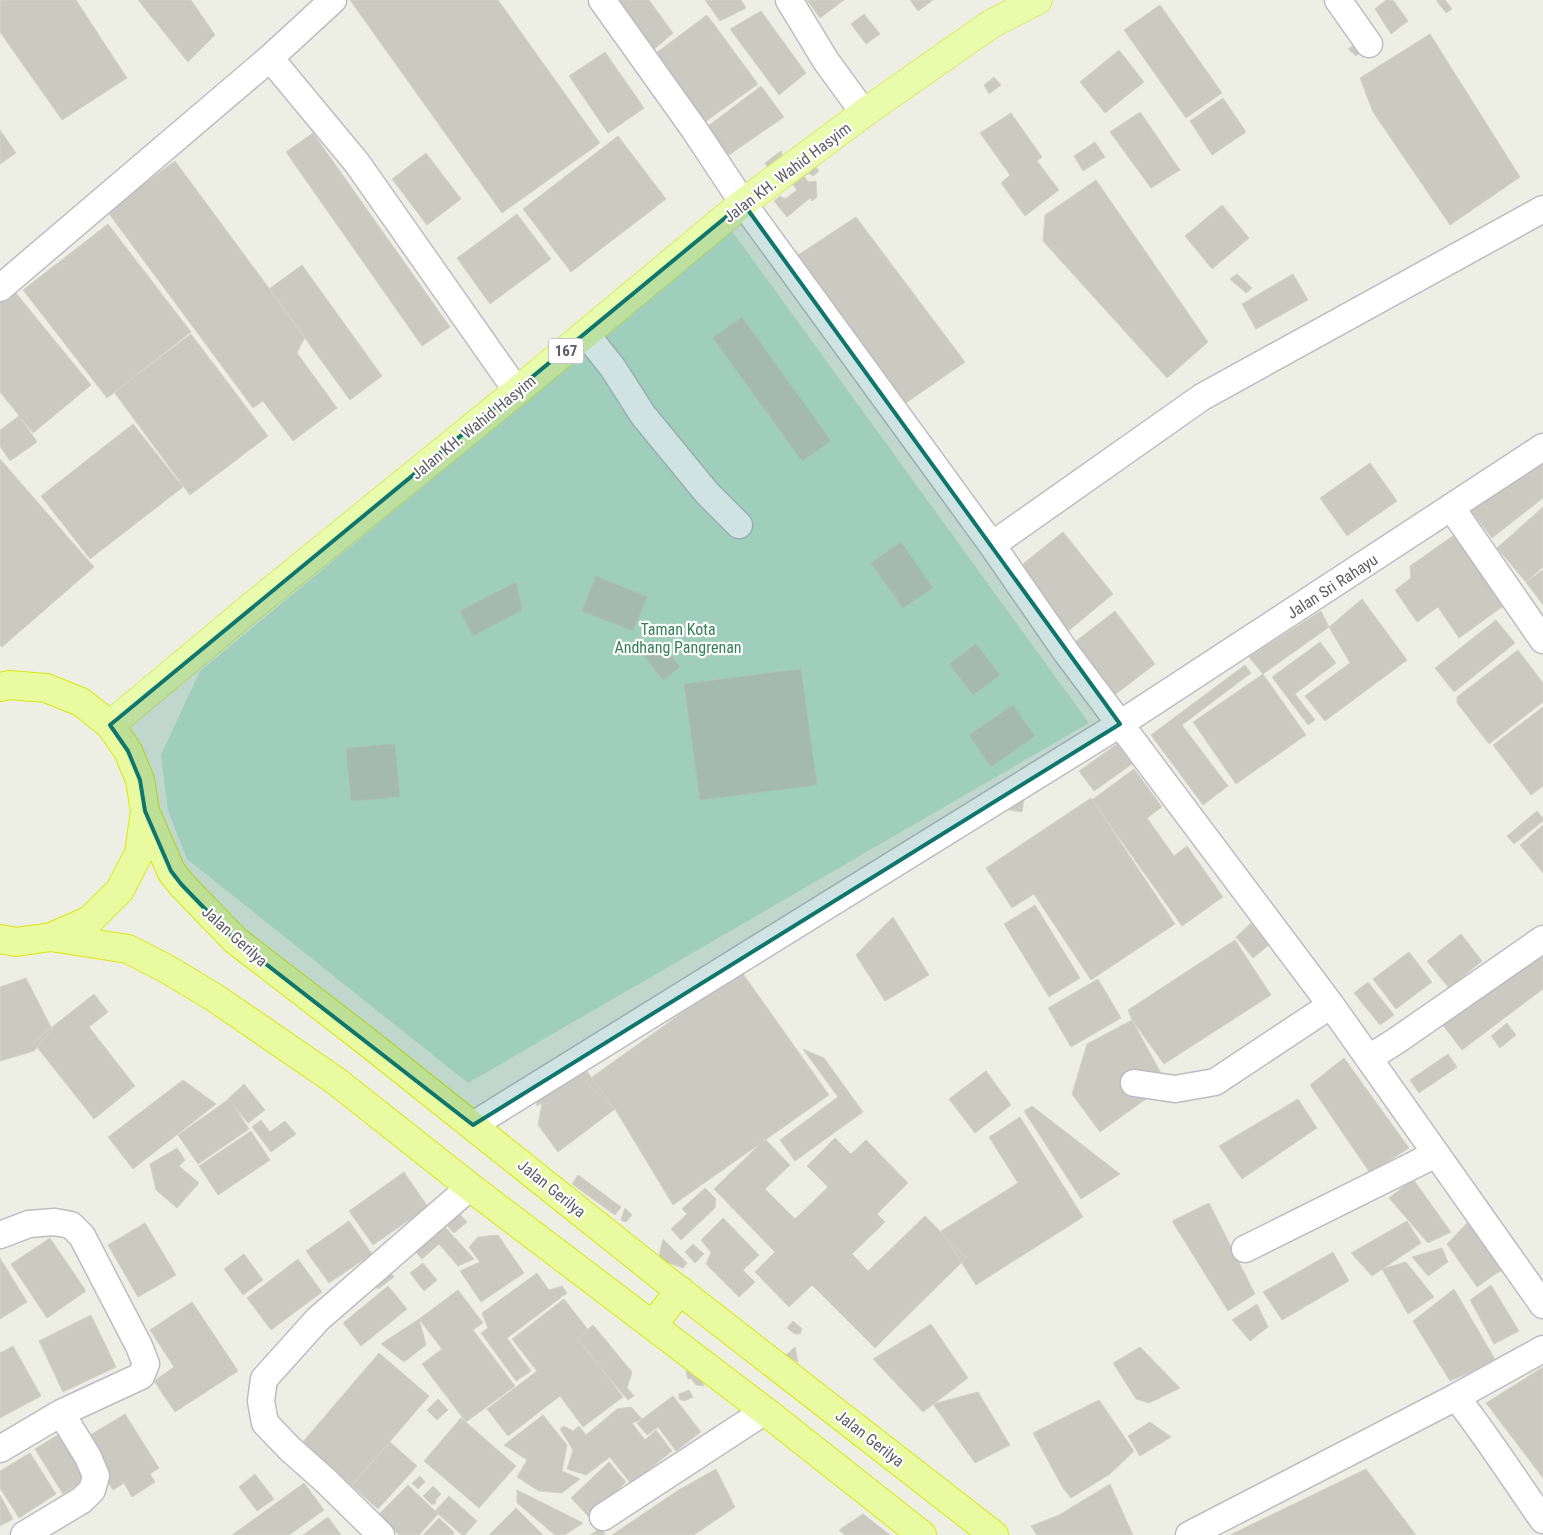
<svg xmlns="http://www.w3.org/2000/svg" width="1543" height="1535" font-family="'Roboto Condensed',sans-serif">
	<rect width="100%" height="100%" fill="#edefe5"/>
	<path fill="#c3e5d0" d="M732 231 1089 723 468 1083 187 859 168 811 161 755 200 671Z"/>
	<path fill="#cacac1" stroke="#d2d3c4" d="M0 0H76L127 78 62 120 0 32Z
		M138 0H191L215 35 188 62Z
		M350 0H498L600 143 502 213Z
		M613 0H649L673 33 651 52Z
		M705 0H741L746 8 720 21Z
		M807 0H844L820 18Z
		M910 0H933L918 11Z
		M1386 0H1393L1408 21 1391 34 1375 9Z
		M1436 0H1445L1452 9 1446 13Z
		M1160 5 1222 93 1186 118 1124 30Z
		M761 11 806 73 779 95 730 29Z
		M864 14 880 34 866 44 851 24Z
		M707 15 758 84 702 124 652 56Z
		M1430 34 1520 177 1450 225 1373 112 1360 78Z
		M1355 44 1361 52 1356 56 1348 49Z
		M1119 50 1144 82 1105 113 1080 82Z
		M605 52 644 108 608 133 569 76Z
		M994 77 1001 85 989 94 984 85Z
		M761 86 784 117 729 155 707 127Z
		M1223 98 1246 132 1212 155 1190 121Z
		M1140 112 1180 170 1151 188 1110 132Z
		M1011 113 1042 157 1037 161 1059 190 1025 216 1001 183 1010 175 980 133Z
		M0 130 16 153 0 164Z
		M313 133 450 327 422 346 286 152Z
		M618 136 666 199 571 272 523 209Z
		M1095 142 1105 157 1083 171 1074 156Z
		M781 151 784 160 770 171 765 163Z
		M426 153 461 199 427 225 392 179Z
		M175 161 305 337 297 353 337 408 293 441 263 401 253 408 107 211Z
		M814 165 819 171 813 176 809 173 804 176 808 182 816 181 817 197 812 201 810 198 787 217 774 201 780 196 785 199 797 190 787 176Z
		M1096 180 1208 342 1167 378 1043 241 1045 215Z
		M1222 205 1249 238 1212 269 1185 236Z
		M517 214 551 259 490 304 457 258Z
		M856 217 965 362 900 407 792 259Z
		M108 224 191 332 107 398 23 290Z
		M302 265 382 376 350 400 269 289Z
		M1237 274 1252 288 1246 293 1230 279Z
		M1293 274 1308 300 1256 329 1242 304Z
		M11 287 91 385 33 433 0 392V296Z
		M742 317 831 441 802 461 713 338Z
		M191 334 268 436 190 495 114 392Z
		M19 416 37 442 10 461 0 446V430Z
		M133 424 183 487 90 559 41 496Z
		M1542 456 1543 457V498L1492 538 1471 511Z
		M0 459 94 567 2 647 0 645Z
		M1370 463 1397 501 1347 536 1320 498Z
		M1543 507V567L1526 582 1497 548Z
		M1460 531 1509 602 1459 638 1438 607 1417 622 1395 590 1411 578 1410 566Z
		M1063 532 1113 594 1067 632 1023 578 1024 563Z
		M901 542 933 588 903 608 871 563Z
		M1543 570V605L1526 582Z
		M596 576 647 597 633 631 582 611Z
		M516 582 522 610 473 636 460 611Z
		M1362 599 1407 660 1325 721 1305 696 1350 663 1329 627Z
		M1115 611 1155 664 1112 697 1074 648 1076 641Z
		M1321 611 1329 627 1263 674 1249 657Z
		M1496 620 1515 643 1454 692 1435 668Z
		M661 642 680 667 663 680 644 655Z
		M1320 642 1336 663 1295 694 1315 720 1308 725 1272 677Z
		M976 644 1000 675 973 695 949 664Z
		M1518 650 1543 683V702L1489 744 1457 703V697Z
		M1245 665 1251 673 1182 725 1228 786 1203 805 1151 735Z
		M801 669 817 785 700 800 684 684Z
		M1263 674 1306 735 1236 784 1193 722Z
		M1013 705 1035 736 991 767 969 735Z
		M1543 707V786L1531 795 1493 745Z
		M395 744 400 797 351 801 346 748Z
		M1117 744 1132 764 1094 791 1079 771Z
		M1134 769 1162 807 1147 818 1174 856 1187 846 1223 897 1182 926 1092 800Z
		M1032 789 1024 799 1022 812 1004 809Z
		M1091 798 1175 924 1091 980 1034 894 1012 908 986 868Z
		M1537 811 1543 818V821L1514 844 1507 836Z
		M1543 825V873L1520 845Z
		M1035 905 1080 978 1049 997 1004 924Z
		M893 917 929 975 885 1001 856 955Z
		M1251 923 1269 945 1253 958 1236 937Z
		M1461 934 1482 961 1449 988 1427 961Z
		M1235 940 1271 995 1164 1064 1132 1020 1128 1010Z
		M1543 949V989L1462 1050 1442 1024Z
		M1409 952 1432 982 1396 1009 1373 979Z
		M741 971 829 1095 673 1205 615 1109 585 1082Z
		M26 978 52 1029 34 1051 0 1061V987Z
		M1098 979 1121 1018 1071 1047 1048 1008Z
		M1368 982 1394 1015 1380 1025 1354 993Z
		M94 994 108 1012 89 1027 135 1086 94 1119 33 1042Z
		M1132 1020 1163 1077 1153 1094 1100 1132 1072 1094 1087 1044Z
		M1507 1023 1516 1035 1500 1048 1491 1036Z
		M803 1049 824 1058 863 1112 795 1161 780 1140 838 1097Z
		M1448 1054 1457 1067 1419 1093 1410 1080Z
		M1344 1058 1409 1148 1370 1173 1310 1085Z
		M583 1066 615 1109 558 1152 538 1125 542 1103 537 1106 536 1092Z
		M986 1071 1011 1105 975 1133 949 1099Z
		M183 1080 216 1104 133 1169 108 1137Z
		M244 1084 265 1110 248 1123 228 1099Z
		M229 1099 249 1129 198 1164 178 1135Z
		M1298 1099 1317 1128 1242 1179 1219 1146Z
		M1032 1106 1120 1174 1081 1199 1024 1111Z
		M1020 1117 1083 1217 976 1285 941 1231 1018 1183 989 1137Z
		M261 1120 270 1132 285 1121 296 1134 271 1152 252 1127Z
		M251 1131 270 1160 218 1195 199 1166Z
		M835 1138 851 1154 866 1140 908 1183 877 1214 885 1222 852 1254 868 1271 925 1216 966 1258 875 1348 812 1285 789 1307 755 1272 775 1252 714 1189 765 1139 790 1165 765 1189 795 1219 828 1187 807 1166Z
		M177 1148 185 1160 179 1166 199 1183 177 1208 156 1190 150 1164Z
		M404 1172 428 1207 373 1245 349 1211Z
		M578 1175 621 1207 615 1215 572 1184Z
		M1413 1179 1451 1232 1428 1243 1389 1198Z
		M705 1188 716 1199 715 1208 681 1240 671 1229 687 1214 682 1209Z
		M1209 1203 1255 1294 1228 1311 1172 1221Z
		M625 1208 632 1215 626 1222 621 1220Z
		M456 1210 467 1222 454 1233 443 1221Z
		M723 1218 759 1255 743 1270 755 1282 739 1297 706 1264 711 1252 701 1240Z
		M349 1221 372 1254 329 1283 306 1251Z
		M1407 1221 1421 1243 1372 1276 1351 1253Z
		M1468 1222 1506 1268 1494 1275 1477 1287 1447 1244Z
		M145 1223 176 1275 138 1297 108 1245Z
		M445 1227 474 1259 458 1266 439 1244 422 1259 413 1249 435 1230Z
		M498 1235 524 1273 481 1302 460 1271 480 1262 469 1247 478 1237Z
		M50 1238 86 1291 47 1318 11 1264Z
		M663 1239 687 1263 683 1268 666 1262 659 1256Z
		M693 1244 704 1254 695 1263 685 1252Z
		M1442 1248 1448 1262 1428 1276 1412 1257Z
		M1333 1252 1349 1281 1282 1320 1263 1292Z
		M244 1254 263 1280 243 1295 224 1269Z
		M0 1258 27 1302 0 1319Z
		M298 1259 322 1292 271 1330 247 1298Z
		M1406 1262 1434 1297 1408 1314 1382 1269Z
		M423 1263 437 1280 424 1291 410 1273Z
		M388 1269 394 1277 378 1289 371 1281Z
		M537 1273 549 1290 562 1286 567 1293 507 1338 531 1371 516 1381 481 1333 488 1328 482 1313Z
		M1491 1285 1519 1331 1494 1344 1470 1300Z
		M388 1286 407 1309 361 1346 343 1323Z
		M1454 1289 1496 1361 1450 1381 1413 1321Z
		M458 1290 483 1323 473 1330 515 1386 466 1422 422 1364 442 1349 419 1319Z
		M564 1299 589 1331 579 1339 623 1397 583 1427 560 1396 508 1436 487 1409 537 1371 512 1339Z
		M192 1302 238 1371 175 1412 154 1381 174 1367 150 1330Z
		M1257 1304 1268 1327 1250 1341 1232 1320Z
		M91 1315 116 1367 63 1392 39 1341Z
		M419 1319 426 1345 404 1362 381 1344Z
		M793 1321 802 1329 800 1334H795L787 1328Z
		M931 1324 968 1378 923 1412 873 1359Z
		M593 1325 632 1372 627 1388 634 1396 628 1400 576 1339Z
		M13 1346 41 1396 0 1418V1353Z
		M795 1347 798 1362 785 1356Z
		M1140 1347 1180 1388 1149 1403 1136 1399 1113 1363Z
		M379 1353 429 1396 352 1486 302 1443Z
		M688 1367 698 1373 704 1386 696 1385 691 1378 688 1379 686 1372Z
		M1543 1367V1478L1486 1403Z
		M689 1390 693 1397 684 1401 679 1399V1394Z
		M978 1392 1010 1445 975 1463 933 1404Z
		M673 1396 701 1432 676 1451 658 1427 647 1435 637 1423Z
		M438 1399 448 1410 437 1420 427 1410Z
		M1099 1400 1134 1451 1110 1474 1071 1498 1063 1488 1033 1433Z
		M631 1407 642 1419 632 1423 645 1440 656 1430 672 1451 631 1484 610 1457 586 1475 567 1469 573 1450 560 1429 564 1426 573 1431 579 1426 586 1435 617 1409Z
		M125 1414 159 1468 150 1474 155 1482 132 1497 124 1483 113 1490 82 1440Z
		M543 1415 567 1445 562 1471 580 1479 562 1493 539 1491 517 1477 527 1460 504 1445Z
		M461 1418 516 1466 479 1508 424 1461Z
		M1150 1422 1171 1437 1140 1456 1128 1436Z
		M61 1433 88 1478 63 1494 35 1449Z
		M390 1442 417 1466 378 1509 351 1485Z
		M30 1453 56 1494 19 1518 0 1488V1471Z
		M609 1462 626 1482 589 1517 571 1498Z
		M716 1469 735 1507 694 1535H612L677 1491Z
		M1366 1469 1416 1535H1230Z
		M255 1474 274 1499 257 1511 239 1487Z
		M420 1476 425 1482 418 1489 412 1483Z
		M304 1483 324 1510 289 1535H232Z
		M1110 1484 1133 1535H1037L1031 1526 1059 1515Z
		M408 1485 438 1514 419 1535H399L378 1515Z
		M433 1486 441 1494 436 1499 435 1504H431L423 1496Z
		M517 1490 583 1523 565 1535H555L517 1503Z
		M0 1495 13 1519 0 1526Z
		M449 1496 477 1521 465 1535H462L435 1511Z
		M516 1508 543 1535H489Z
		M863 1514 890 1535H845L839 1530Z
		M328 1517 341 1535H303Z
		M439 1518 454 1532 453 1535H423Z
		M601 1528 605 1534 603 1535H590Z"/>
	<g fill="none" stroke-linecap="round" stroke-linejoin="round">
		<defs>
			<path id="minor" d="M602 0 694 129 743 203 992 545 1066 652 1331 1005 1543 1305
				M789 0 826 61 864 113
				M1338 0 1369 44
				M270 58 357 163 517 391
				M0 288 270 58 333 0
				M586 334 613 368 643 415 707 493 739 525
				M1451 507 1543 640
				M992 545 1202 397 1543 209
				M1369 1058 1396 1041 1543 939
				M1134 1083 1175 1089 1215 1082 1331 1005
				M473 1125 1120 724 1543 447
				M0 1235 29 1224 55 1222 71 1225 82 1236 139 1346 146 1364 141 1376 61 1413 0 1449
				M1245 1249 1436 1154
				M1456 1397C1487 1436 1514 1479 1543 1520
				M603 1517 765 1411
				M24 1535 82 1500 92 1490 96 1476 88 1457 61 1413
				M381 1535 326 1481 290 1449 265 1423 261 1401 264 1379 318 1319 470 1187
				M1189 1535 1456 1397 1543 1349"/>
			<path id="primary" d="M110 725 250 608 517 391 743 203 864 113 991 24 1038 0"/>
			<path id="trunk" d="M0 687 9 685 46 688 81 702 110 725 128 751 140 780 145 811 139 853 120 890 90 920 51 937 16 942 0 939
				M145 811 171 871 181 884 235 940 366 1041 657 1273 994 1535
				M51 937 128 949 167 969 215 998 336 1081 470 1187 765 1411 922 1535
				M653 1325 680 1290"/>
		</defs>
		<use href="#minor" stroke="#bdbcc3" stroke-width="29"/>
		<use href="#primary" stroke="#dbeb61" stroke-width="30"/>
		<use href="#trunk" stroke="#d7ea0a" stroke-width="30"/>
		<use href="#minor" stroke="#fff" stroke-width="26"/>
		<use href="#primary" stroke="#e9fbad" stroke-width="28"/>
		<use href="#trunk" stroke="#eafaa0" stroke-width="28"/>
	</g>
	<path fill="#0f766e" fill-opacity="0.2" stroke="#0f766e" stroke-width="4" stroke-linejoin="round" d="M743 203 1120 724 473 1125 235 940 181 884 171 871 145 811 140 780 128 751 110 725Z"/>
	<g text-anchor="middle" stroke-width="4.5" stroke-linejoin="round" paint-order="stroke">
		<rect fill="#fff" stroke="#8e8e93" stroke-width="1" x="548.5" y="338.5" width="35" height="25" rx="4"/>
		<g font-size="15" font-weight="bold" fill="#5d5d65">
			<text x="566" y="356">167</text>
		</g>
		<g font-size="16" fill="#5d5d65" stroke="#fff">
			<text transform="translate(787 172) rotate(-37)" y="6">Jalan KH. Wahid Hasyim</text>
			<text transform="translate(473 427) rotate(-39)" y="6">Jalan KH. Wahid Hasyim</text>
			<text transform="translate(1332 586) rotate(-33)" y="6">Jalan Sri Rahayu</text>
			<text transform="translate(235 936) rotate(42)" y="6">Jalan Gerilya</text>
			<text transform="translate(552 1188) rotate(39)" y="6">Jalan Gerilya</text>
			<text transform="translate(870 1438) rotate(38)" y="6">Jalan Gerilya</text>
		</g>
		<g font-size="16" fill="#388158" stroke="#fff">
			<text x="678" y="635">Taman Kota<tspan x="678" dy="18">Andhang Pangrenan</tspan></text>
		</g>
	</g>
</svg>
